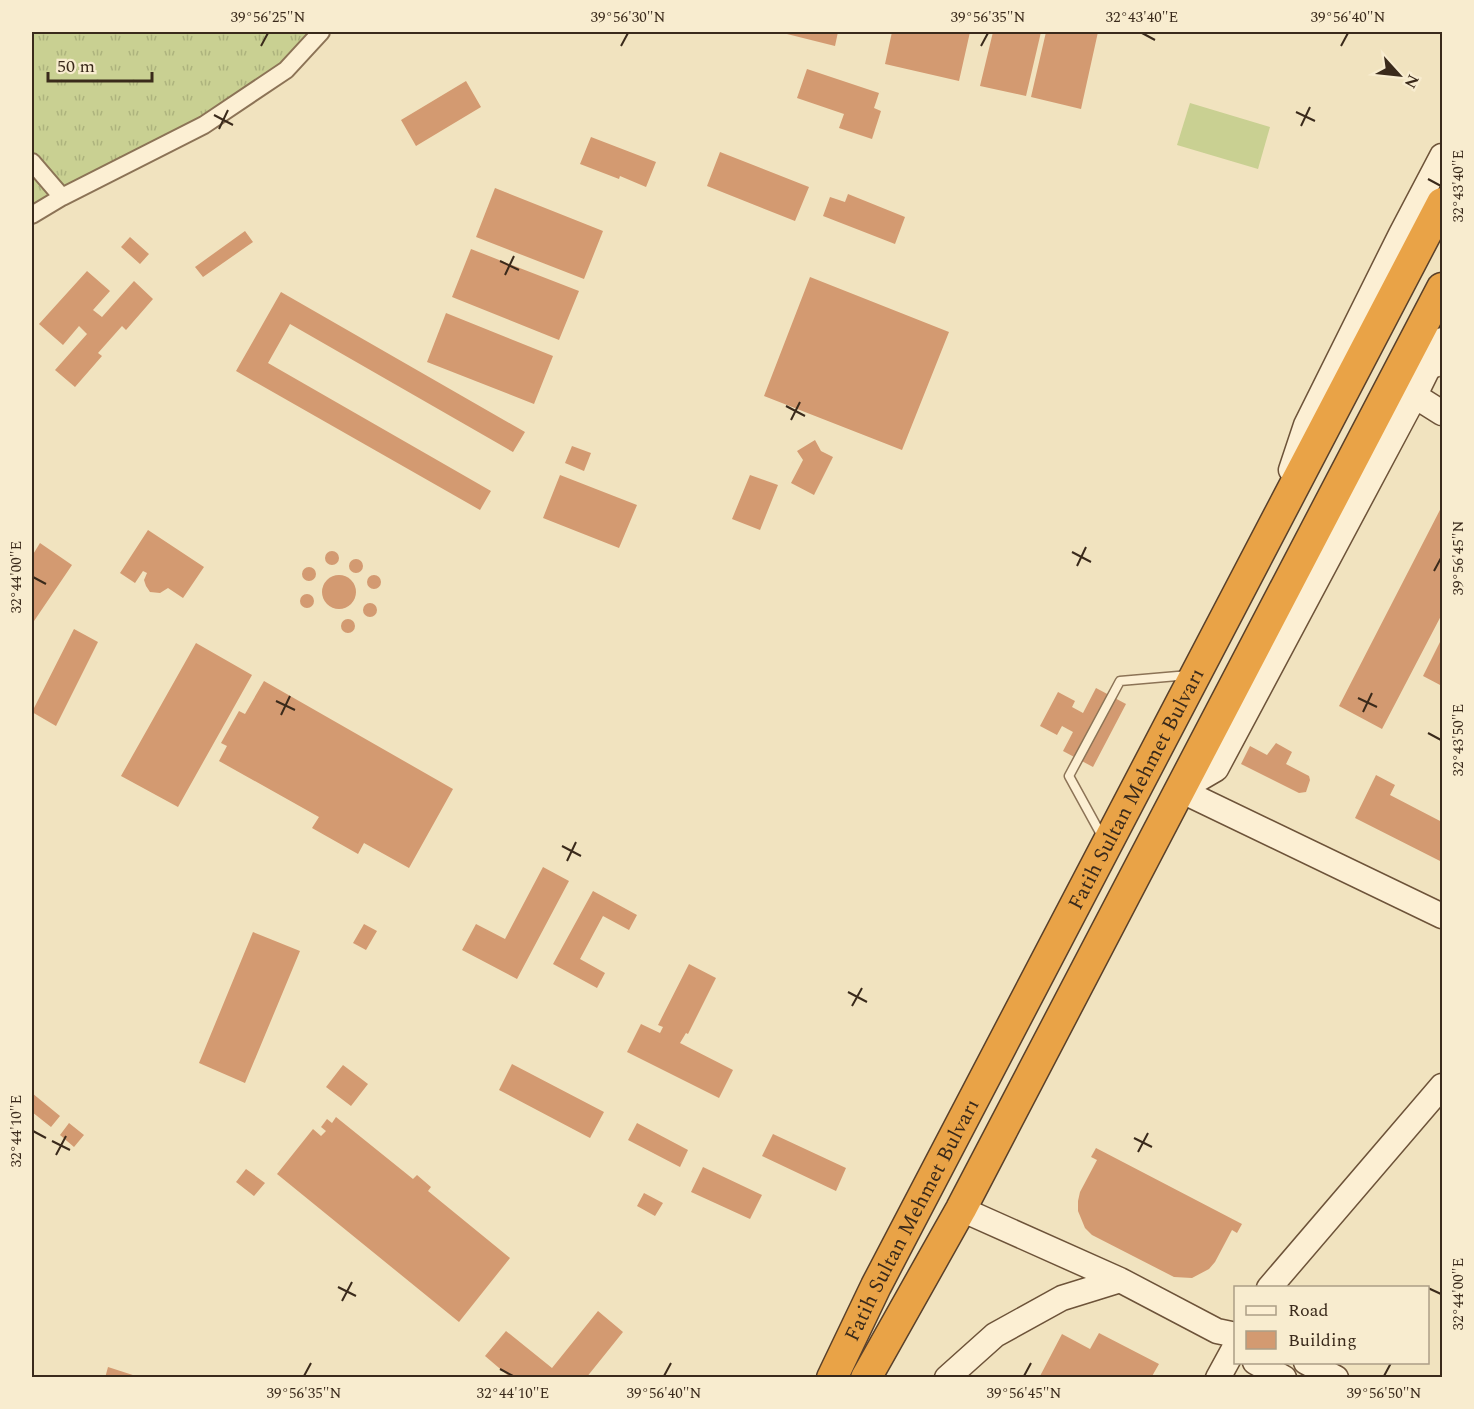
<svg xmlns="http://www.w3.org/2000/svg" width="1474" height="1409" font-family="Spectral,serif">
	<defs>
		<pattern id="grass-tufts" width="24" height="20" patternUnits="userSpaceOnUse" patternTransform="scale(1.5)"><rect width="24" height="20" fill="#c9d092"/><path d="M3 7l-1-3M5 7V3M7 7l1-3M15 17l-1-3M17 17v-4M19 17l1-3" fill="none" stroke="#adb37d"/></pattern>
	</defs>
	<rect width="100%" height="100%" fill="#f1e3bf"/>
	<path fill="url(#grass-tufts)" d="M32 32H321L286 70 38 212 32 204Z"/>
	<path fill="#c9d092" d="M1190 103 1270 127 1258 169 1177 145Z"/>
	<path fill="#d39a71" d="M779 32H838L835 46Z
		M892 32H970L959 81 885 64Z
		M993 32H1041L1026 96 980 86Z
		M1046 32H1098L1081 109 1031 97Z
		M807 69 879 93 874 108 881 111 872 139 839 128 844 114 797 98Z
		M466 81 481 107 416 146 401 120Z
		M591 137 656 162 646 187 620 176 619 179 580 164Z
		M720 152 809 187 795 221 707 186Z
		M495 188 603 231 584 279 476 237Z
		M848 194 905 217 895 244 823 216 830 197 845 202Z
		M245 231 253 242 203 277 195 267Z
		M130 237 149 254 140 264 121 247Z
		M471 249 579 291 559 340 452 297Z
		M87 271 110 291 93 310 102 317 134 281 153 299 126 330 122 326 98 353 102 356 75 387 55 370 87 334 79 326 63 345 39 324Z
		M810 277 949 332 902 450 764 396Z
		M281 292 525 432 513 452 290 324 268 363 491 491 480 510 236 371Z
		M446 313 553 356 534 404 427 362Z
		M815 440 821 451 833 457 814 495 791 483 803 460 797 451Z
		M572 446 591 453 584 471 565 463Z
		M560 475 637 505 619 548 543 518Z
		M750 475 778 485 760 530 732 519Z
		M1442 506V614L1382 729 1339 706Z
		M148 530 204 567 183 598 168 588 160 593 150 592 146 586 144 580 147 573 143 571 135 583 120 573Z
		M40 543 72 565 32 624V556Z
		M325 558a7 7 0 1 1 14 0a7 7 0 1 1-14 0Z
		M349 566a7 7 0 1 1 14 0a7 7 0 1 1-14 0Z
		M302 574a7 7 0 1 1 14 0a7 7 0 1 1-14 0Z
		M322 592a17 17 0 1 1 34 0a17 17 0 1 1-34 0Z
		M367 582a7 7 0 1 1 14 0a7 7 0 1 1-14 0Z
		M300 601a7 7 0 1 1 14 0a7 7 0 1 1-14 0Z
		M363 610a7 7 0 1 1 14 0a7 7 0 1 1-14 0Z
		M341 626a7 7 0 1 1 14 0a7 7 0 1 1-14 0Z
		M74 629 98 642 56 726 32 712Z
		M1442 638V686L1423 676Z
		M196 643 252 675 178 807 121 776Z
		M264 681 453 789 409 868 364 843 358 854 312 828 319 817 219 761 227 746 221 743 239 711 245 714Z
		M1096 688 1126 704 1093 767 1063 751 1073 732 1062 726 1057 735 1040 726 1058 692 1075 701 1072 707 1083 713Z
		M1276 743 1292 752 1286 764 1309 776 1310 780 1306 792 1299 793 1241 764 1250 746 1267 755Z
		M1376 775 1395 785 1390 795 1442 822V862L1355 818Z
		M543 867 569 881 517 979 462 950 476 924 505 939Z
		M593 891 637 915 629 930 603 916 580 959 605 973 597 988 553 964Z
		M364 924 377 931 366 950 353 943Z
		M253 932 300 951 245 1083 199 1063Z
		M689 964 716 978 688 1034 686 1033 680 1043 733 1070 719 1098 627 1052 641 1024 660 1033 663 1027 658 1025Z
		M512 1064 604 1112 590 1138 499 1090Z
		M343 1065 368 1084 351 1106 326 1087Z
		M32 1093 60 1116 51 1127 32 1112Z
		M336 1117 413 1179 417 1175 431 1187 428 1191 510 1258 459 1322 277 1174 313 1129 321 1136 326 1131 321 1127 327 1119 332 1123Z
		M69 1123 84 1135 74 1147 60 1135Z
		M637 1123 688 1150 680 1167 628 1140Z
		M773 1134 846 1168 836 1191 762 1156Z
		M1096 1148 1242 1224 1237 1233 1232 1230 1215 1262 1209 1269 1192 1278 1174 1277 1092 1235 1085 1228 1078 1211V1201L1080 1192 1097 1160 1091 1157Z
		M703 1167 762 1195 750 1219 691 1192Z
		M246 1169 265 1183 254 1196 236 1182Z
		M644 1193 663 1203 655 1216 637 1206Z
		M598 1311 623 1332 586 1378H511L485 1356 506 1331 552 1368Z
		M1099 1333 1159 1364 1151 1378H1039L1062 1334 1090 1349Z
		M108 1367 139 1377V1378H105Z"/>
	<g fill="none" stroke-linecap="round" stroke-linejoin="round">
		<defs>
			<path id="lane" d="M1429 375 1442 371
				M1103 838 1069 776 1120 681 1189 675"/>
			<path id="street" d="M32 162 62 197
				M32 215 62 197 204 125 286 70 321 32"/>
			<path id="secondary" d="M1415 396 1442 413
				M1291 470 1306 425 1401 234 1442 156
				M1180 790 1216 769 1410 405 1442 340
				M1180 790 1442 916
				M961 1209 1120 1280 1217 1331 1236 1335
				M1269 1288 1442 1086
				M1255 1362 1284 1378
				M1306 1362 1336 1378
				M947 1378 995 1335 1062 1298 1120 1280
				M1218 1378 1236 1345"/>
			<g id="highway">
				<path id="s1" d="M832 1378 876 1286 1442 203"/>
				<path d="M866 1378 961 1209 1442 288"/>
			</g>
		</defs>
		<use href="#lane" stroke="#8c7356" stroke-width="11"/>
		<use href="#street" stroke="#8c7356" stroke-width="20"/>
		<use href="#secondary" stroke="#6d5339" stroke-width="27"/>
		<use href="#highway" stroke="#59402a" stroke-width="33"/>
		<use href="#lane" stroke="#fcefd3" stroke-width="8"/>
		<use href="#street" stroke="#fcefd3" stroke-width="16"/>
		<use href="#secondary" stroke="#fcefd3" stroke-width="24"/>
		<use href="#highway" stroke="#e9a347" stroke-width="30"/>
	</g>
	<path fill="none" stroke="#3a2a1b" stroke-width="2" d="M1142 33 1155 40M261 46 268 33M621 46 628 33M981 46 988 33M1341 46 1348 33M1296 112 1315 121M214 115 233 125M1301 126 1310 107M219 129 228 110M1428 179 1441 186M500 261 519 270M505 275 514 256M786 406 805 416M791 420 800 402M1072 552 1091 562M1077 566 1086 547M1434 571 1441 558M33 577 46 584M1358 698 1377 707M276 701 295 710M1363 712 1372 693M281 715 290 696M1428 733 1441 740M562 846 581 856M567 861 576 842M848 992 867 1002M852 1006 862 988M33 1131 46 1138M1134 1138 1152 1147M52 1141 70 1150M1138 1152 1148 1133M56 1155 66 1136M338 1287 356 1296M1428 1288 1441 1294M342 1301 352 1282M500 1369 513 1376M304 1376 311 1363M664 1376 671 1363M1024 1376 1031 1363M1384 1376 1391 1363"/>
	<g text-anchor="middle" stroke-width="5" stroke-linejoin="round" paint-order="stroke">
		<g font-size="21" fill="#3a2a1b" stroke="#f8eccf">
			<text dy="7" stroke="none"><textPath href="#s1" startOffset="663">Fatih Sultan Mehmet Bulvarı</textPath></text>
			<text dy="7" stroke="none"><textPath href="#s1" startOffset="177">Fatih Sultan Mehmet Bulvarı</textPath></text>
		</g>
	</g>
	<rect width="1474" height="1409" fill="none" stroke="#f8eccf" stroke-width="66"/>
	<rect x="1234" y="1286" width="195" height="78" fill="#f8eccf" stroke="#ac9e87" stroke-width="1.5"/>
	<rect x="1246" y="1306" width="30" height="9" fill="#fcefd3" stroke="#ac9e87" stroke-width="1.5"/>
	<text x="1288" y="1316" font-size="18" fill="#3a2a1b">Road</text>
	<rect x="1246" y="1331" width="30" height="18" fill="#d39a71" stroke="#ac9e87" stroke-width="1.5"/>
	<text x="1288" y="1346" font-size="18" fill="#3a2a1b">Building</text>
	<g transform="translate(1399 75) rotate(117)" stroke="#f8eccf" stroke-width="4.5" paint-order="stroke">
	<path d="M0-4.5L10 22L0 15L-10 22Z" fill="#3a2a1b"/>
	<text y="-9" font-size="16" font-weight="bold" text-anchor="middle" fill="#3a2a1b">N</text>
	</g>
	<path d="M48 72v9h104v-9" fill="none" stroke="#3a2a1b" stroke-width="3"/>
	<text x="57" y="72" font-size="18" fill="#3a2a1b" stroke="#f8eccf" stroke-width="4.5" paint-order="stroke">50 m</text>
	<rect x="33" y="33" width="1408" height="1343" fill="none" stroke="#3a2a1b" stroke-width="2"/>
	<g font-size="15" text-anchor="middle" fill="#3a2a1b">
		<text x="268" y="22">39°56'25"N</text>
		<text x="628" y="22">39°56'30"N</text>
		<text x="988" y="22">39°56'35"N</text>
		<text x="1142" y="22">32°43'40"E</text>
		<text x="1348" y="22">39°56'40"N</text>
		<text transform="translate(1458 186) rotate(-90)" y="5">32°43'40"E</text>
		<text transform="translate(1458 558) rotate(-90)" y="5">39°56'45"N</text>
		<text transform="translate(16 577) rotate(-90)" y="5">32°44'00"E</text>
		<text transform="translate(1458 740) rotate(-90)" y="5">32°43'50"E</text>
		<text transform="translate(16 1131) rotate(-90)" y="5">32°44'10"E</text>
		<text transform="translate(1458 1294) rotate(-90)" y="5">32°44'00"E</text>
		<text x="304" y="1398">39°56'35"N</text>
		<text x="513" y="1398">32°44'10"E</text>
		<text x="664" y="1398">39°56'40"N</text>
		<text x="1024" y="1398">39°56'45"N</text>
		<text x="1384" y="1398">39°56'50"N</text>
	</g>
</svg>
